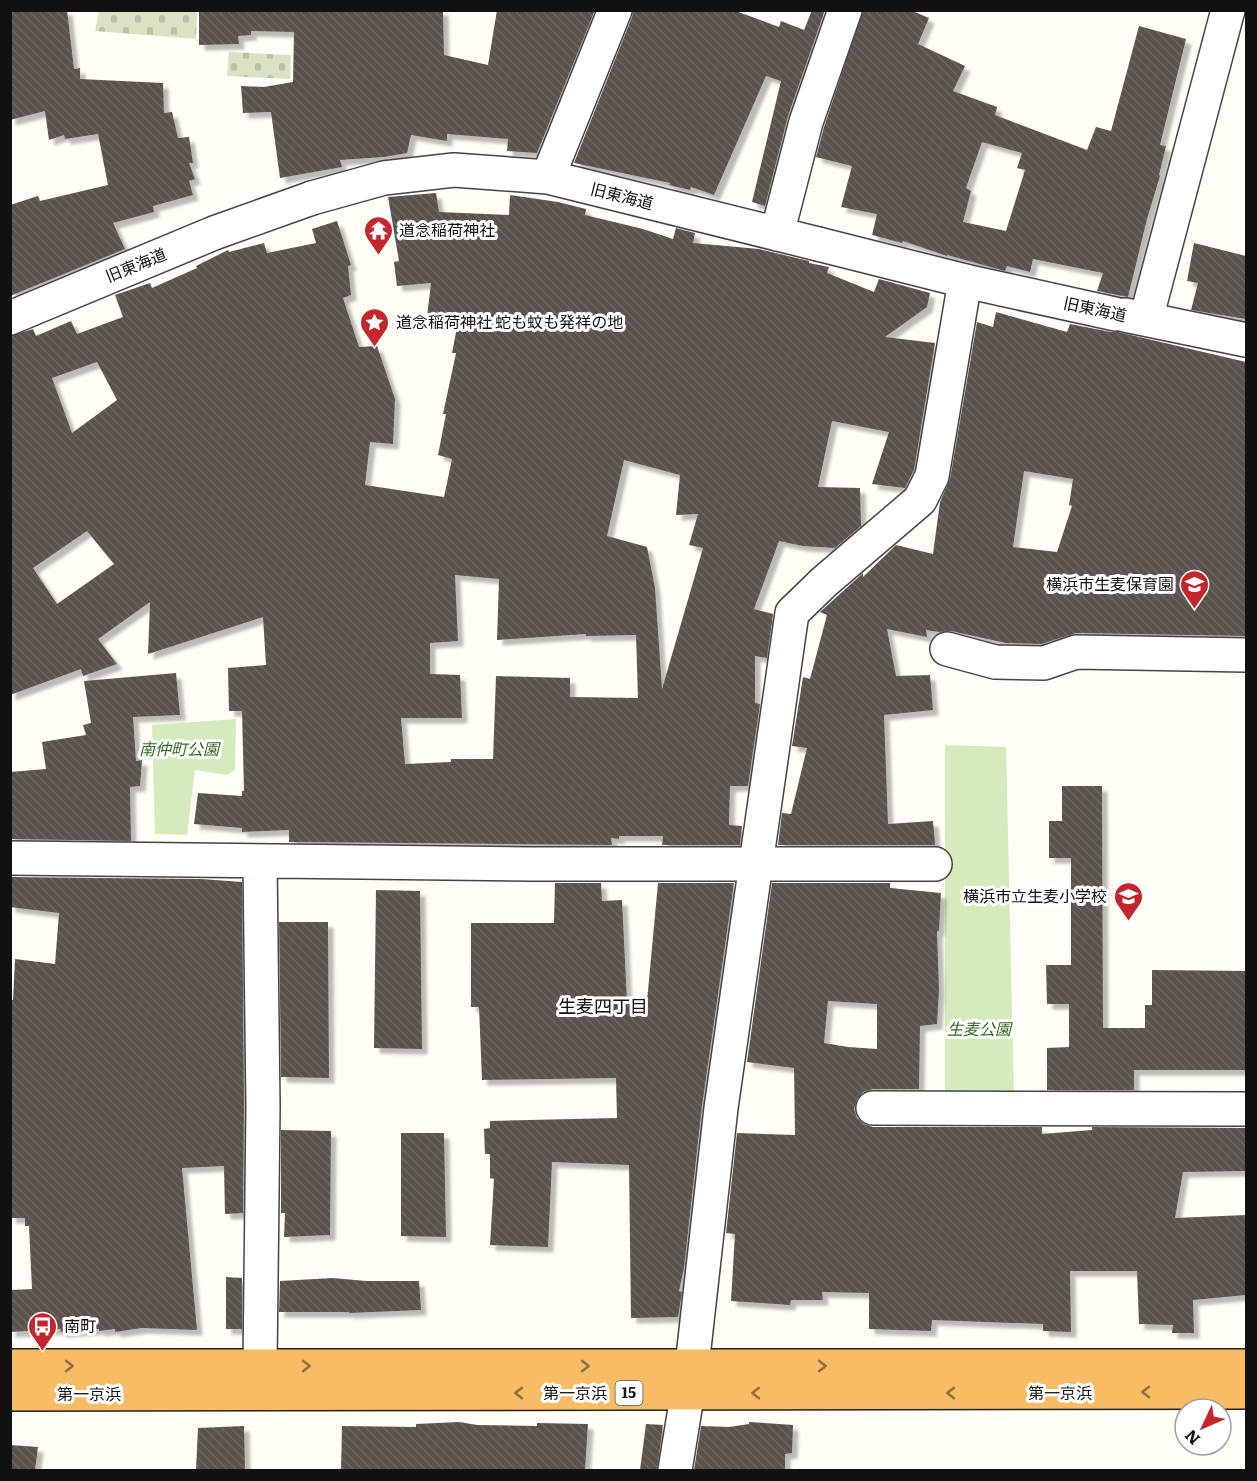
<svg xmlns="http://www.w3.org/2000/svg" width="1257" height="1481" font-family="Literata,'Noto Sans JP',serif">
	<defs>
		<pattern id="cemetery-stones" width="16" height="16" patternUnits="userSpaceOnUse" patternTransform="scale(1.5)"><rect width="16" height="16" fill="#d9e3c4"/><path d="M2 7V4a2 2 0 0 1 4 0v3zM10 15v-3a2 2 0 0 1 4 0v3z" fill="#b9c2a7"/></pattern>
		<pattern id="building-back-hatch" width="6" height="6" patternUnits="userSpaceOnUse" patternTransform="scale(1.5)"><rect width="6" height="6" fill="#5a524d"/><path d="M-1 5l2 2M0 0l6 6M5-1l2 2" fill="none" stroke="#6d6662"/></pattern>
		<filter id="shadow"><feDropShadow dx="5.5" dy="5.5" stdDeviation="1.5" flood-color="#0004"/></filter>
	</defs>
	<rect width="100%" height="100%" fill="#fffdf5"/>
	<path fill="#d5ebbd" d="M236 719 235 770 227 775 195 770 187 835 155 834 152 725Z
		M945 745 1006 747 1014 1095 945 1092Z"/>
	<path fill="url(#cemetery-stones)" d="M99 11H197L196 39 95 31Z
		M229 52 291 55 290 79 227 76Z"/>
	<path fill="url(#building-back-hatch)" fill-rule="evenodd" filter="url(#shadow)" d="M10 10H67L74 69 80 68V79L163 83 164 113 172 112 178 138 189 137 193 163H189L195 179 189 181 193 195 153 206 154 212 113 223 125 249 10 296V205L38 196 40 201 108 185 98 134 65 139 64 135 49 140 45 111 10 120Z
		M199 10H443L444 55 488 65 497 10H595L537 153 507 151 508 139 447 134V141L411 135 407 153 384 157 340 160 342 167 280 178 271 112 243 113 241 86 264 87 293 82 294 32 251 31V35L238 36 239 44 199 45Z
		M633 10H733L779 27 781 21 804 30 812 10H825L788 116 765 206 752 202 781 81 766 76 714 195 691 187 690 190 669 185 670 183 574 163 632 17Z
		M863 10H910L929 18 918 44 965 66 953 91 997 107 995 115 1087 150 1096 127 1111 131 1139 26 1186 39 1160 145 1166 146 1159 175 1160 176 1147 219 1128 297 1097 291 1103 273 1033 259 1030 272 1007 266 1005 271 947 255V256L903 241 902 243 872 235 877 214 841 207 852 166 816 157 824 127ZM982 142 1022 153 1017 168 1025 170 1006 231 963 222 971 191 966 188Z
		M436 193 439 212 509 215 510 195 558 202 586 209 585 215 643 229 673 239 676 228 695 233 693 243 759 249 809 261V263L829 267 827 273 874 292 879 279 930 293 927 307 885 337 935 343 914 470 905 488 872 484 889 432 832 421 818 487 860 488 861 526 835 548 803 546 779 541 754 609 773 614 767 658 755 656V703L760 704 748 786H730L729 825 742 826 740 845H662L663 836H619V839L611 838 612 845 289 842V830L242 832V828L194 824 198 793 242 796V791H244L242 711H229L228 668 266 665 263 617 148 654 150 602 98 639 117 664 83 676 81 669 10 695V336L33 329 36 336 71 321 77 334 123 317 115 295 150 283 152 288 197 268 196 266 228 250 229 252 264 243 267 253 316 243 312 229 337 221 351 265 348 266 351 295 343 298 359 347 377 346 395 399 393 444 370 442 365 485 444 497 452 459 438 455 446 414H443L456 353H452L459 317H427L431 283 397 286 394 262 399 261 388 197ZM97 362 117 400 72 433 52 378ZM624 460 680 475 676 515 698 514 689 545 703 548 662 689 655 588 647 547 607 536ZM87 531 114 564 57 604 33 568ZM455 575 499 579 497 640 586 634V636L636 635 638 698 570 697V678L496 676 493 759H451V762L405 764 401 718H462L460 675 430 674V643L458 641Z
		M1194 243 1246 256V319L1191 310 1198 283 1187 281Z
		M996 312 1067 332 1070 324 1111 332H1118L1246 362V636L1076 633 1041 644 1006 643 951 631 939 632 926 630 927 637 887 629 896 676 930 675 933 710 884 715 888 824 933 821 935 845H778L782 813 791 814 807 748 792 746 803 677 810 679 827 615 820 612 863 573V577L896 545 933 554 940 502 950 479 977 322 993 327ZM1024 471 1073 479 1069 505 1072 506 1057 552 1013 547Z
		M176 673 180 715 133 717 136 761 142 760 140 786 130 787 131 841 10 839V772L46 769 42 742 86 735 83 725 91 723 84 681Z
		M1062 786H1102L1103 1028H1145V1005H1152V970L1246 971V1070H1134V1090H1047V1048L1069 1047V1004H1047L1046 965H1071V858H1049V821H1062Z
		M10 877 201 879 242 882 244 1106 243 1213 225 1214 224 1166 182 1168 197 1330 142 1328 115 1332V1329L99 1331V1329L61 1332 60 1329 10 1332V1290L32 1289 29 1226H25V1218H10V1000H13L15 959 55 964 59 913 10 907Z
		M555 883H601L602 901 622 900 627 1001H647L658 883H734L702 1106 684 1268 679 1291 682 1292 678 1317 631 1318 629 1165 552 1162 548 1247 490 1245 494 1179 490 1178V1154H485L484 1129 490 1128V1121L617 1118 616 1078 482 1080 479 1007H471V923H554Z
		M772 883H890V888L941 893 939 931H937L939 990 937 1024 920 1026 919 1089H873L863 1092 857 1099 854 1109 857 1118 864 1124 873 1127H1042V1134L1092 1130V1127L1246 1128V1171L1183 1172 1175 1218 1246 1215V1295L1193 1300 1194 1333H1172L1173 1325 1139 1324 1137 1271H1070L1071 1332 1043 1331V1324L932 1320 931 1331 869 1329V1293L822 1292 823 1300H791L790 1305 731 1301 735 1234 726 1233 737 1133 795 1135 794 1068 747 1062ZM828 1001 877 1004V1049L848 1047 824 1043Z
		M376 890 420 891 422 1049 374 1048Z
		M279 922H328L329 1078 281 1077Z
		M281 1130 331 1131 330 1235 284 1237 285 1213H281Z
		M401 1133H444L446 1237 401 1236Z
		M226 1277 242 1278V1329H226Z
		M333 1278 366 1281H419L421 1310 349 1313V1312H279L280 1281Z
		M459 1422 477 1425 537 1426V1423L588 1424 585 1470H341L342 1426 416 1427V1424Z
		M749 1422 793 1425 792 1453 785 1454V1470H694L701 1426 729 1427 749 1424Z
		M646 1424 663 1425 657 1470H640Z
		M244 1426 245 1469 196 1470 198 1428Z
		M10 1445 38 1447 35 1470H10Z"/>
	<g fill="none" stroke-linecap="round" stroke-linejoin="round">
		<defs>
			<path id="minor" d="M548 177 615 10
				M312 198 384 178 454 170 548 177 818 244
				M777 234 806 122 845 10
				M1125 315 1246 340
				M1146 319 1228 10
				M947 649 995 662 1044 663 1076 652 1246 655
				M10 858 530 864H935
				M873 1108 1246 1109
				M260 1366 263 1106 260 861
				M675 1470 692 1366 721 1108 792 613 824 582 920 500 932 476 965 281"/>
			<path id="tertiary" d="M818 244 965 281 1115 314
				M10 318 214 233 312 198"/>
			<path id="trunk" d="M10 1366H1246
				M10 1394 1246 1392"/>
		</defs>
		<use href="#minor" stroke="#444" stroke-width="36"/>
		<use href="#tertiary" stroke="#444" stroke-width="36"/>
		<use href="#trunk" stroke="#222" stroke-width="36"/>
		<use href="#minor" stroke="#fff" stroke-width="33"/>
		<use href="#tertiary" stroke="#fff" stroke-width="33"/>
		<use href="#trunk" stroke="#f7bc64" stroke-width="33"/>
	</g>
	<defs><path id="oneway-chevron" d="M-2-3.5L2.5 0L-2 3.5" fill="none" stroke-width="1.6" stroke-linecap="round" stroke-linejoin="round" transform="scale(1.5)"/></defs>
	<g stroke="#906f3f">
		<use href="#oneway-chevron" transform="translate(69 1366)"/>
		<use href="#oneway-chevron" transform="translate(306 1366)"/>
		<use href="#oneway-chevron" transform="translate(585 1366)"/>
		<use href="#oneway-chevron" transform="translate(822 1366)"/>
		<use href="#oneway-chevron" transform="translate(1146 1392) rotate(180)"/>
		<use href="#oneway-chevron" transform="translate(519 1393) rotate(-180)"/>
		<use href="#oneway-chevron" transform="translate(756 1393) rotate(180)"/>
		<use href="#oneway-chevron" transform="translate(951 1393) rotate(180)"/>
	</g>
	<defs>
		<symbol id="temple-pin" viewBox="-11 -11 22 30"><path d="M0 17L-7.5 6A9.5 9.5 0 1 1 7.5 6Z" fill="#c4262e" stroke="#fff"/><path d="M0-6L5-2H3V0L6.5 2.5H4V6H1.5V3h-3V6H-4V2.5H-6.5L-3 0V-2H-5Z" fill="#fff"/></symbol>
		<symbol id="sight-pin" viewBox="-11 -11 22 30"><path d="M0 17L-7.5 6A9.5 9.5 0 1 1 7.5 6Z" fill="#c4262e" stroke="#fff"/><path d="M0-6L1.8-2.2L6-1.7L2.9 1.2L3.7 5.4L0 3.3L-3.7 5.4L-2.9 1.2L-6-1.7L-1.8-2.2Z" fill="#fff"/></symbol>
		<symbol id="school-pin" viewBox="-11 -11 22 30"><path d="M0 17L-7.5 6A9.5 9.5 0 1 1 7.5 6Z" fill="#c4262e" stroke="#fff"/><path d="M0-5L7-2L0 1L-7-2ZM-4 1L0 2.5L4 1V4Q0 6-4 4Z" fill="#fff"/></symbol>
		<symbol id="bus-pin" viewBox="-11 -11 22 30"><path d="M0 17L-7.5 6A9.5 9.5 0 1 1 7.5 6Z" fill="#c4262e" stroke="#fff"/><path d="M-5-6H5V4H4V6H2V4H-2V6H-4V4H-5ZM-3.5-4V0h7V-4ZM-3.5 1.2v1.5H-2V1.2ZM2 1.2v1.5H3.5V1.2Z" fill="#fff"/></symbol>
	</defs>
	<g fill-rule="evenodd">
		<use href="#temple-pin" x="362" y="214" width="33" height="45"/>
		<use href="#sight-pin" x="358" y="306" width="33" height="45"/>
		<use href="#school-pin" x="1178" y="568" width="33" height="45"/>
		<use href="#school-pin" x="1112" y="880" width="33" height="45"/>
		<use href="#bus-pin" x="26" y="1310" width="33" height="45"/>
	</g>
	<g text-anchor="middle" stroke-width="6" stroke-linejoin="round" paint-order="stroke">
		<rect fill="#fff" stroke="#585858" stroke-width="1.5" x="615.5" y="1381" width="27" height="24" rx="4.5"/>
		<g font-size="15" font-weight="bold" fill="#111">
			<text x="629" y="1398">15</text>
		</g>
		<g font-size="16" fill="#111" stroke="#fff">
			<text transform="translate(622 196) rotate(14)" y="6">旧東海道</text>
			<text transform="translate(136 265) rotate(-22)" y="6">旧東海道</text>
			<text transform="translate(1095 309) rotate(12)" y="6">旧東海道</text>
			<text x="575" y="1399">第一京浜</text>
			<text x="1060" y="1399">第一京浜</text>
			<text x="89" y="1400">第一京浜</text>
		</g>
		<g font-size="16" fill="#111" stroke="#fff" text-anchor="start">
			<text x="399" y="236">道念稲荷神社</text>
			<text x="396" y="328">道念稲荷神社 蛇も蚊も発祥の地</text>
			<text x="1174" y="590" text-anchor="end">横浜市生麦保育園</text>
			<text x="1107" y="902" text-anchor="end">横浜市立生麦小学校</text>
			<text x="64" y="1332">南町</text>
		</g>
		<g font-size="16" font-style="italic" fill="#2f6b1f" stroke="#fff">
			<text x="179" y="755">南仲町公園</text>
			<text x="979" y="1035">生麦公園</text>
		</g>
		<g font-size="18" fill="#111" stroke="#fff">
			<text x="603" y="1013">生麦四丁目</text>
		</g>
	</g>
	<rect width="1257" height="1481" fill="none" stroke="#111111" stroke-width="24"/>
	<g transform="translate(1203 1427) rotate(226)"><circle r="28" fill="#ffffff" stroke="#a0a0a0" stroke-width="1.5"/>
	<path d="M0-4.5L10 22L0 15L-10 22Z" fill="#c4262e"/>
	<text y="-9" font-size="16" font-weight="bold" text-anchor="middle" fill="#111111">N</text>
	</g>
</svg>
